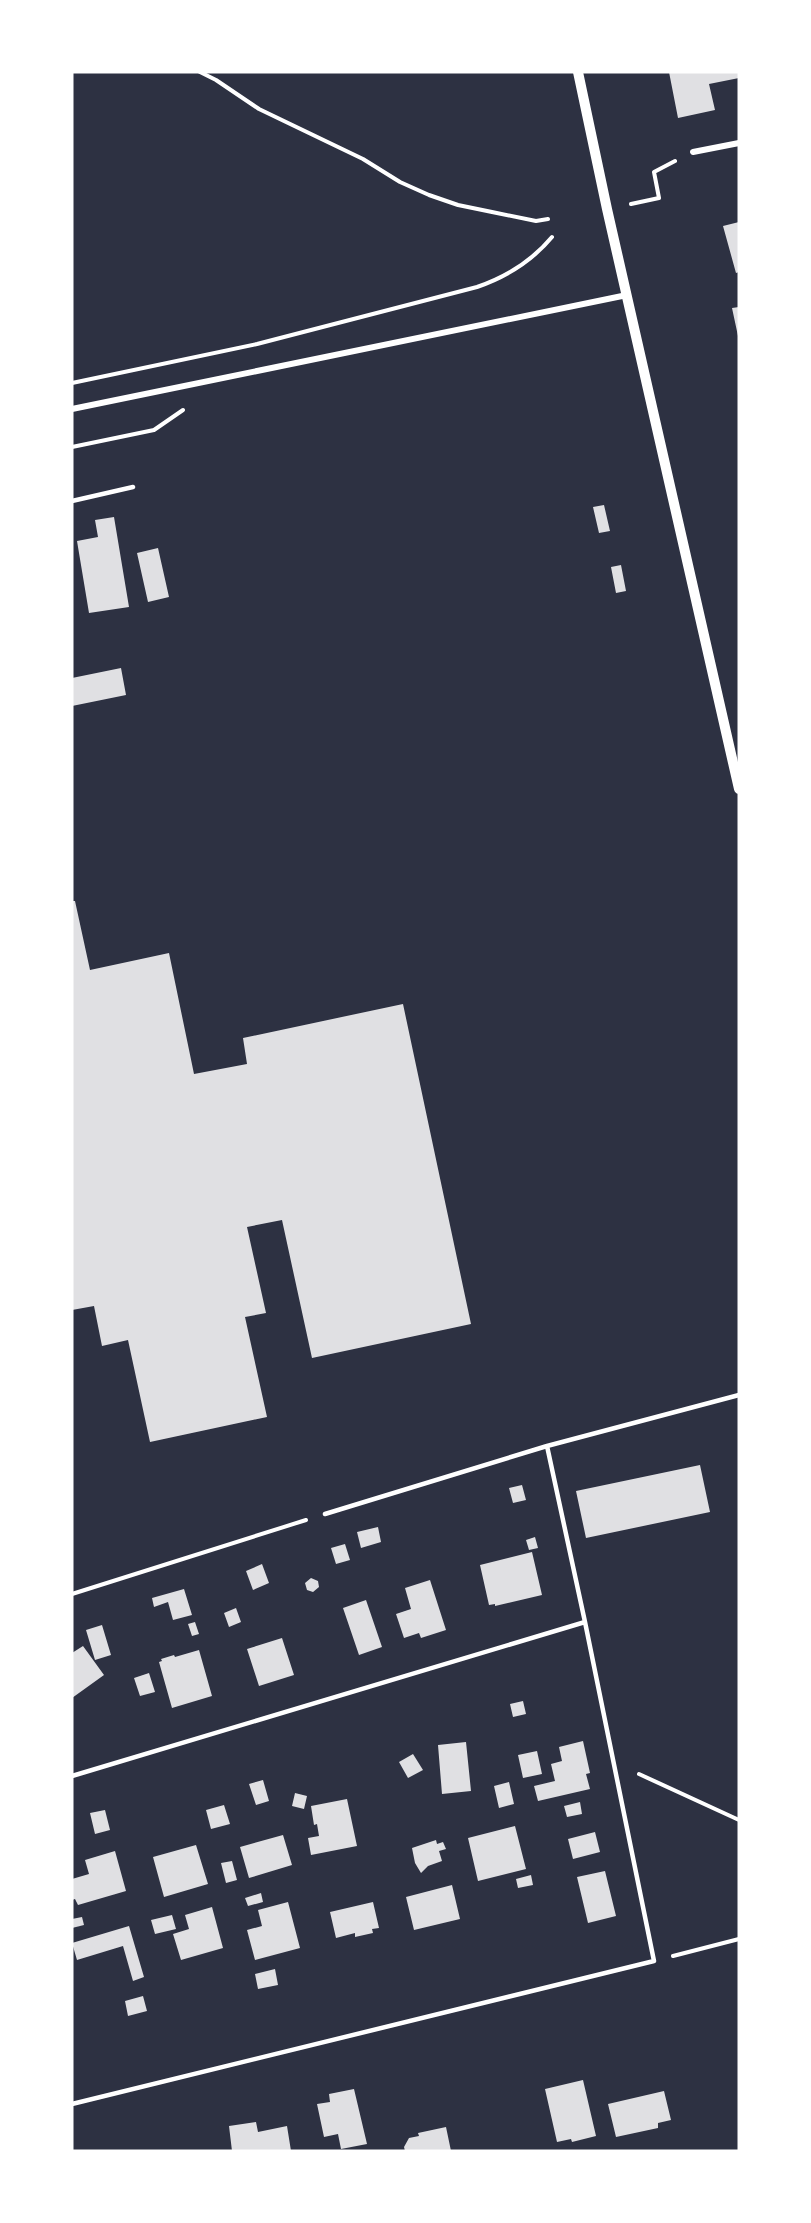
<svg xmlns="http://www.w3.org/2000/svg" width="811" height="2223" font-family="'Titillium Web',sans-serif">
	<rect width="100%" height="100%" fill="#2d3142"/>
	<path fill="#e0e0e3" d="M669 72H739V78L709 84 715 110 678 118Z
		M739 222V272L736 273 723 226Z
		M739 307V336H738L732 308Z
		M604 505 610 531 599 533 593 507Z
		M114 517 129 607 89 613 77 541 98 537 95 520Z
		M158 548 169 597 148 602 137 553Z
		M621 565 626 591 616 593 611 567Z
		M121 668 126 695 72 706V678Z
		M72 901H75L90 970 169 953 194 1074 247 1064 243 1038 403 1004 471 1324 312 1358 282 1220 247 1227 266 1313 245 1317 267 1417 150 1442 128 1340 102 1346 94 1306 72 1310Z
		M700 1465 710 1512 586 1538 576 1491Z
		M522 1485 526 1500 513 1503 509 1488Z
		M378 1527 381 1542 361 1548 357 1532Z
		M535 1537 538 1548 529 1550 526 1540Z
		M345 1544 350 1560 336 1564 331 1548Z
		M532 1552 542 1595 495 1606V1604L489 1605 480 1565Z
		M262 1564 269 1583 253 1590 246 1571Z
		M311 1578 318 1581 319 1587 313 1592 307 1590 305 1583Z
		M430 1580 446 1630 421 1638 419 1633 404 1638 396 1614 411 1609 405 1588Z
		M184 1589 192 1615 173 1620 168 1602 154 1607 152 1598Z
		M366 1600 382 1647 359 1655 343 1608Z
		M236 1608 241 1622 229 1627 224 1613Z
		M195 1622 199 1634 192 1636 188 1624Z
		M102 1625 111 1655 95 1660 86 1630Z
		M282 1638 294 1675 259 1686 247 1649Z
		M83 1646 104 1675 72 1698V1653Z
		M199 1650 212 1696 172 1708 159 1662 162 1661 161 1659 174 1655 175 1657Z
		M149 1673 155 1692 140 1696 134 1678Z
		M523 1701 526 1714 513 1717 510 1704Z
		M583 1741 590 1773 586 1774 590 1789 538 1801 534 1786 555 1781 551 1764 562 1761 559 1747Z
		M466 1742 471 1791 442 1794 438 1745Z
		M537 1751 542 1774 523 1778 518 1755Z
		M413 1754 423 1770 408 1778 399 1762Z
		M263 1780 269 1801 256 1805 249 1784Z
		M509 1782 514 1804 499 1808 494 1786Z
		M295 1793 307 1796 304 1809 292 1806Z
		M347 1799 357 1846 311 1855 308 1838 319 1836 317 1824 314 1825 311 1806Z
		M580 1802 582 1814 567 1817 564 1806Z
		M224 1805 230 1824 211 1829 206 1810Z
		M105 1810 110 1830 95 1834 90 1813Z
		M515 1826 526 1869 478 1881 468 1838Z
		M595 1832 600 1852 573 1859 568 1839Z
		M283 1835 292 1865 249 1878 240 1847Z
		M436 1840 437 1844 443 1842 446 1849 439 1851 442 1861 428 1866 421 1873 415 1863 412 1848Z
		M196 1845 208 1884 164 1897 153 1857Z
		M115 1851 126 1891 78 1905 75 1899 72 1900V1879L89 1874 85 1860Z
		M232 1861 237 1880 226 1883 221 1863Z
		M605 1871 616 1916 588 1923 577 1877Z
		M531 1875 533 1885 518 1888 516 1879Z
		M452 1885 460 1919 414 1930 406 1897Z
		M261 1893 263 1902 248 1906 245 1898Z
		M288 1902 300 1948 255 1960 247 1930 262 1926 258 1910Z
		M373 1902 379 1928 372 1929 373 1933 355 1937V1933L336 1938 330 1912Z
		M212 1907 223 1948 181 1960 173 1934 189 1929 185 1915Z
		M172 1915 176 1929 155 1934 151 1920Z
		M82 1917 84 1925 72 1928V1919Z
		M129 1926 144 1977 133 1981 123 1946 77 1960 72 1943Z
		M275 1969 278 1985 258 1989 255 1974Z
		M143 1996 147 2011 128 2016 125 2001Z
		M583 2080 596 2136 572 2142 571 2139 557 2142 545 2089Z
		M354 2089 367 2144 341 2149 338 2134 324 2137 317 2104 330 2102 329 2094Z
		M664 2091 671 2120 658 2123V2128L616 2137 608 2104Z
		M256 2122 258 2132 287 2126 291 2151H232L229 2126Z
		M446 2127 451 2151H405L404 2147 409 2138 419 2136 418 2133Z"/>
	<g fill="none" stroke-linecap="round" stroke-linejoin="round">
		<path stroke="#fff" stroke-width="4" d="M200 72 216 80 259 109 363 159 400 182 429 195 458 205 492 212 536 221 548 219
			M631 204 659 198 654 172 675 161
			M72 383 257 344 477 287C506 277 532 261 552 237
			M72 447 154 430 183 410
			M72 1594 306 1520
			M639 1774 739 1820
			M673 1956 739 1939"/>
		<path stroke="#fff" stroke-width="4.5" d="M72 501 133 487
			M547 1446 739 1395
			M72 1776 585 1622
			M72 2104 654 1961 585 1622 547 1446 325 1514"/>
		<path stroke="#fff" stroke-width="6" d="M693 152 739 143
			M72 409 627 295"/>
		<path stroke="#fff" stroke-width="10" d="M578 72 607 209 739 789"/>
	</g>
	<rect width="811" height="2223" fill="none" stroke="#ffffff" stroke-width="147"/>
</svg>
